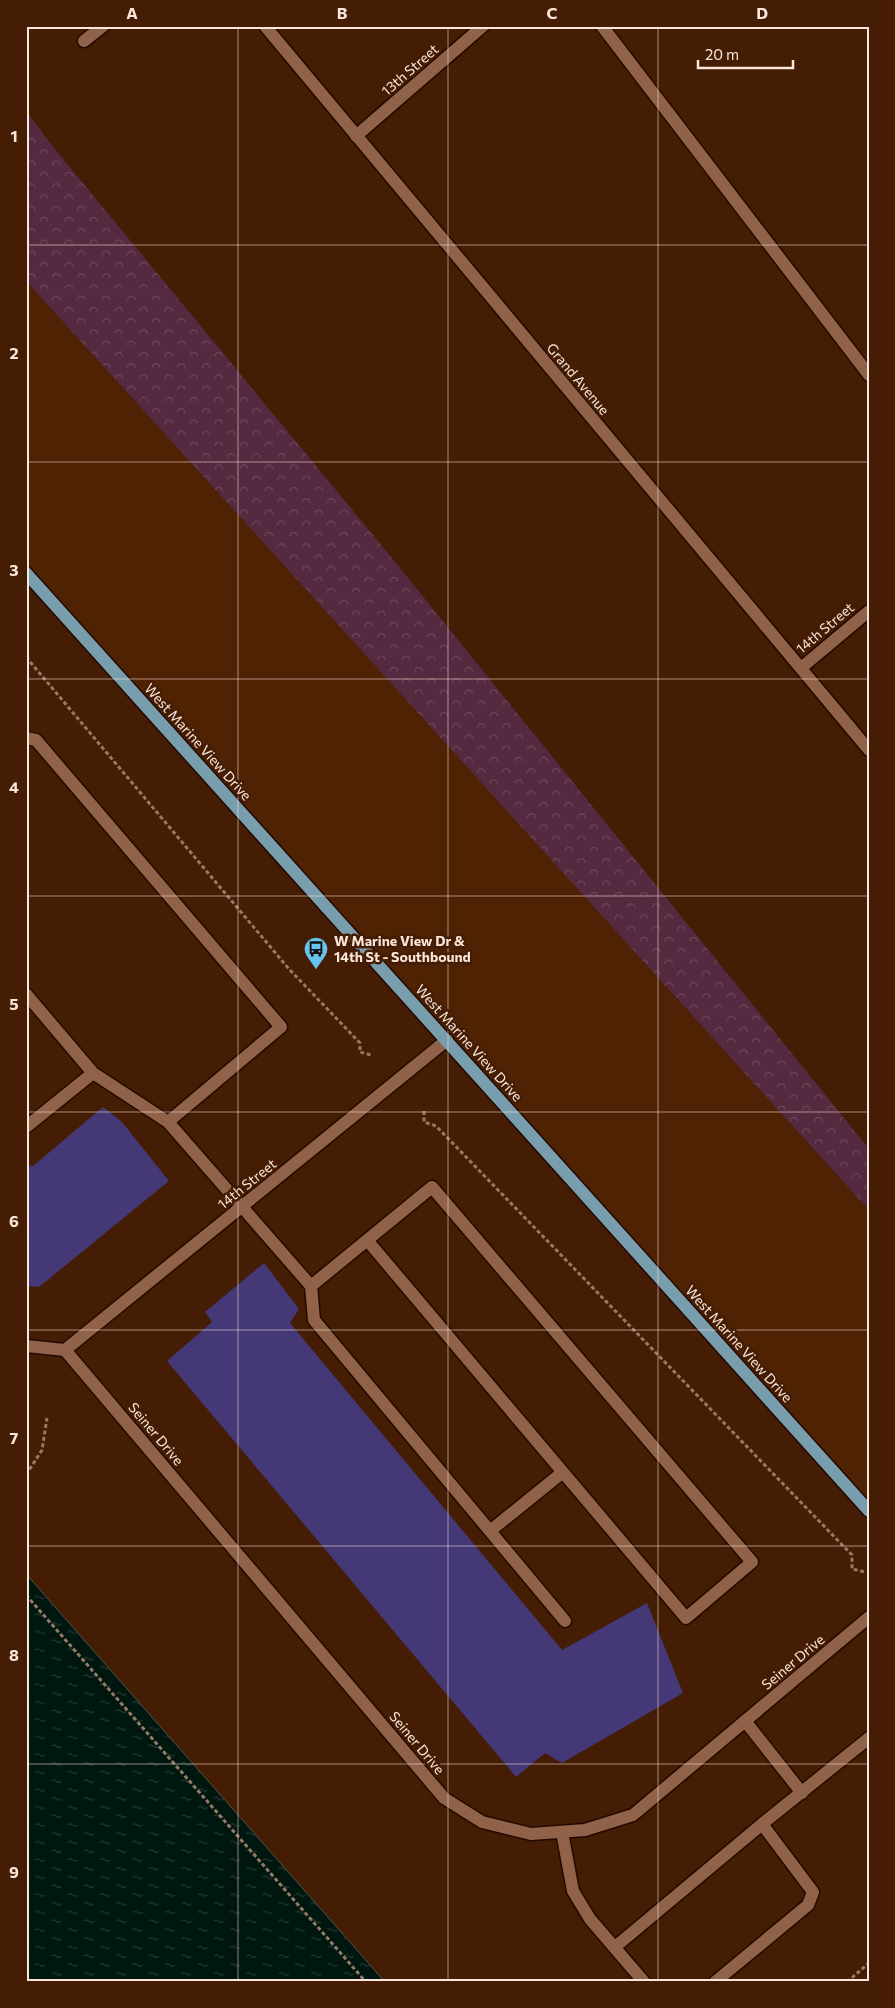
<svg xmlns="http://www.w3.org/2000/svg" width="895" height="2008" font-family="Commissioner,sans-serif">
	<defs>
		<pattern id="forest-crowns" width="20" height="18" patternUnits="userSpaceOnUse" patternTransform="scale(1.25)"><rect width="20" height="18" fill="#55293f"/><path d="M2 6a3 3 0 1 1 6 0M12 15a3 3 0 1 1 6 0" fill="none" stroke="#6e485a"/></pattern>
		<pattern id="water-ripples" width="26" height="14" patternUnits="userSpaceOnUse" patternTransform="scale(1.25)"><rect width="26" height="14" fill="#00170f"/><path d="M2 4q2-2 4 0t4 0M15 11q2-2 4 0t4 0" fill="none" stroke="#263931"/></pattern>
	</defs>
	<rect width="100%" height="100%" fill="#441d04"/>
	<path fill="#4f2203" d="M26 281 869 1210V1511L26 573Z"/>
	<path fill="url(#forest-crowns)" d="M26 111 54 148 396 563 869 1149V1210L26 281Z"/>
	<path fill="url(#water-ripples)" stroke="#4b554c" d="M26 1574 385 1982H26Z"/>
	<path fill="#443876" d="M103 1107 122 1122 169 1181 39 1287 26 1286V1165L33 1166Z
		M264 1263 299 1309 290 1323 562 1650 647 1603 683 1693 562 1763 545 1753 516 1777 167 1361 212 1322 205 1312Z"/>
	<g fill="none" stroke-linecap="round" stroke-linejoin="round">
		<defs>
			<path id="service" d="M602 26 869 375
				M84 41 103 26
				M26 738 36 740 281 1027 168 1122
				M26 994 93 1073 168 1122 311 1286 432 1187 752 1562 686 1618 367 1240
				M26 1127 93 1073
				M311 1286 314 1320 565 1621
				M490 1531 563 1472
				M745 1721 802 1793
				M762 1824 869 1738
				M562 1832 573 1891 590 1919 644 1982
				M615 1947 762 1824 813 1892 808 1905 715 1982"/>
			<path id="minor" d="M356 136 483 26
				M801 668 869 611
				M26 1346 65 1350 444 1798 482 1822 531 1834 585 1830 633 1815 869 1617
				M65 1350 447 1040"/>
			<path id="tertiary" d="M265 26 869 750"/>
			<path id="primary" d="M26 573 869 1511"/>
		</defs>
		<use href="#service" stroke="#250900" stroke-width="15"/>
		<use href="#minor" stroke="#250900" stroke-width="15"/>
		<use href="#tertiary" stroke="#250900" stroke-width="15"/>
		<use href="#primary" stroke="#250900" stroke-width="15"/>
		<path stroke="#977866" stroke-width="3" stroke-dasharray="4 2.5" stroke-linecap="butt" d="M26 657 289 969 360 1043V1052L371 1055
			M424 1111V1122L436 1126 852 1555V1569L865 1572
			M26 1475 42 1450 47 1418
			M26 1595 366 1982
			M847 1982 869 1963"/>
		<use href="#service" stroke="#8f6249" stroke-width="12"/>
		<use href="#minor" stroke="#8f6249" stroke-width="12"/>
		<use href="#tertiary" stroke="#8f6249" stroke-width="12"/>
		<use href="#primary" stroke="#789ead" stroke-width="12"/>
	</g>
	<path fill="none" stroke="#fbe6db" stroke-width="1" stroke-opacity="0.55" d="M238 26V1982M448 26V1982M658 26V1982M26 245H869M26 462H869M26 679H869M26 896H869M26 1112H869M26 1330H869M26 1546H869M26 1764H869"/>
	<defs>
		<symbol id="bus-pin" viewBox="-11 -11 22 30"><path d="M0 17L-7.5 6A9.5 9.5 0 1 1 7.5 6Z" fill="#66c4ef" stroke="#441d04"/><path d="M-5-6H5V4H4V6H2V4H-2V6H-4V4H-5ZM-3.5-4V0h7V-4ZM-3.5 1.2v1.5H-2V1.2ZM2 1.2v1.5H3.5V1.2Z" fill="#111"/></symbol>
	</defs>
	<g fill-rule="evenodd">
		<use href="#bus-pin" x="302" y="935" width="28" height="38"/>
	</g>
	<g text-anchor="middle" stroke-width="5" stroke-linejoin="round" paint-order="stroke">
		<g font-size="14" fill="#fbe6db" stroke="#441d04">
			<text transform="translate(410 70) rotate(-41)" y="5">13th Street</text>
			<text transform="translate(578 379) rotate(50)" y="5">Grand Avenue</text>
			<text transform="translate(825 628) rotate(-40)" y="5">14th Street</text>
			<text transform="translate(198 742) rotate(48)" y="5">West Marine View Drive</text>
			<text transform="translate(469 1043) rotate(48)" y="5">West Marine View Drive</text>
			<text transform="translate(247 1184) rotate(-39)" y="5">14th Street</text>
			<text transform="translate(739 1344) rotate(48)" y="5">West Marine View Drive</text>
			<text transform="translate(156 1434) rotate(50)" y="5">Seiner Drive</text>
			<text transform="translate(793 1662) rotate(-40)" y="5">Seiner Drive</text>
			<text transform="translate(417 1743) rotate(50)" y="5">Seiner Drive</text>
		</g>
		<g font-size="14" font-weight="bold" fill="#fbe6db" stroke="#441d04" text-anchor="start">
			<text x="334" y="946">W Marine View Dr &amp;<tspan x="334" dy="16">14th St - Southbound</tspan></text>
		</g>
	</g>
	<rect width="895" height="2008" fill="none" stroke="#441d04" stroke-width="55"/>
	<path d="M698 60v8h95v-8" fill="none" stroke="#fbe6db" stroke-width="2.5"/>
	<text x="705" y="60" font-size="15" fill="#fbe6db" stroke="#441d04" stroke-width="4" paint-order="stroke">20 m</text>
	<rect x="28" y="28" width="840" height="1952" fill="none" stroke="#fbe6db" stroke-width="2"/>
	<g font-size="16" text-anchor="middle" font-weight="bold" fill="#fbe6db">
		<text x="132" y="19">A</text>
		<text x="342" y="19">B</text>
		<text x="552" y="19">C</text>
		<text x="762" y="19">D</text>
		<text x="14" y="142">1</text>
		<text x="14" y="359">2</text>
		<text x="14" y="576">3</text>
		<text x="14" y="793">4</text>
		<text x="14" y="1010">5</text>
		<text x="14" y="1227">6</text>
		<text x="14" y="1444">7</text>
		<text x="14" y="1661">8</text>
		<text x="14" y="1878">9</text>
	</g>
</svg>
